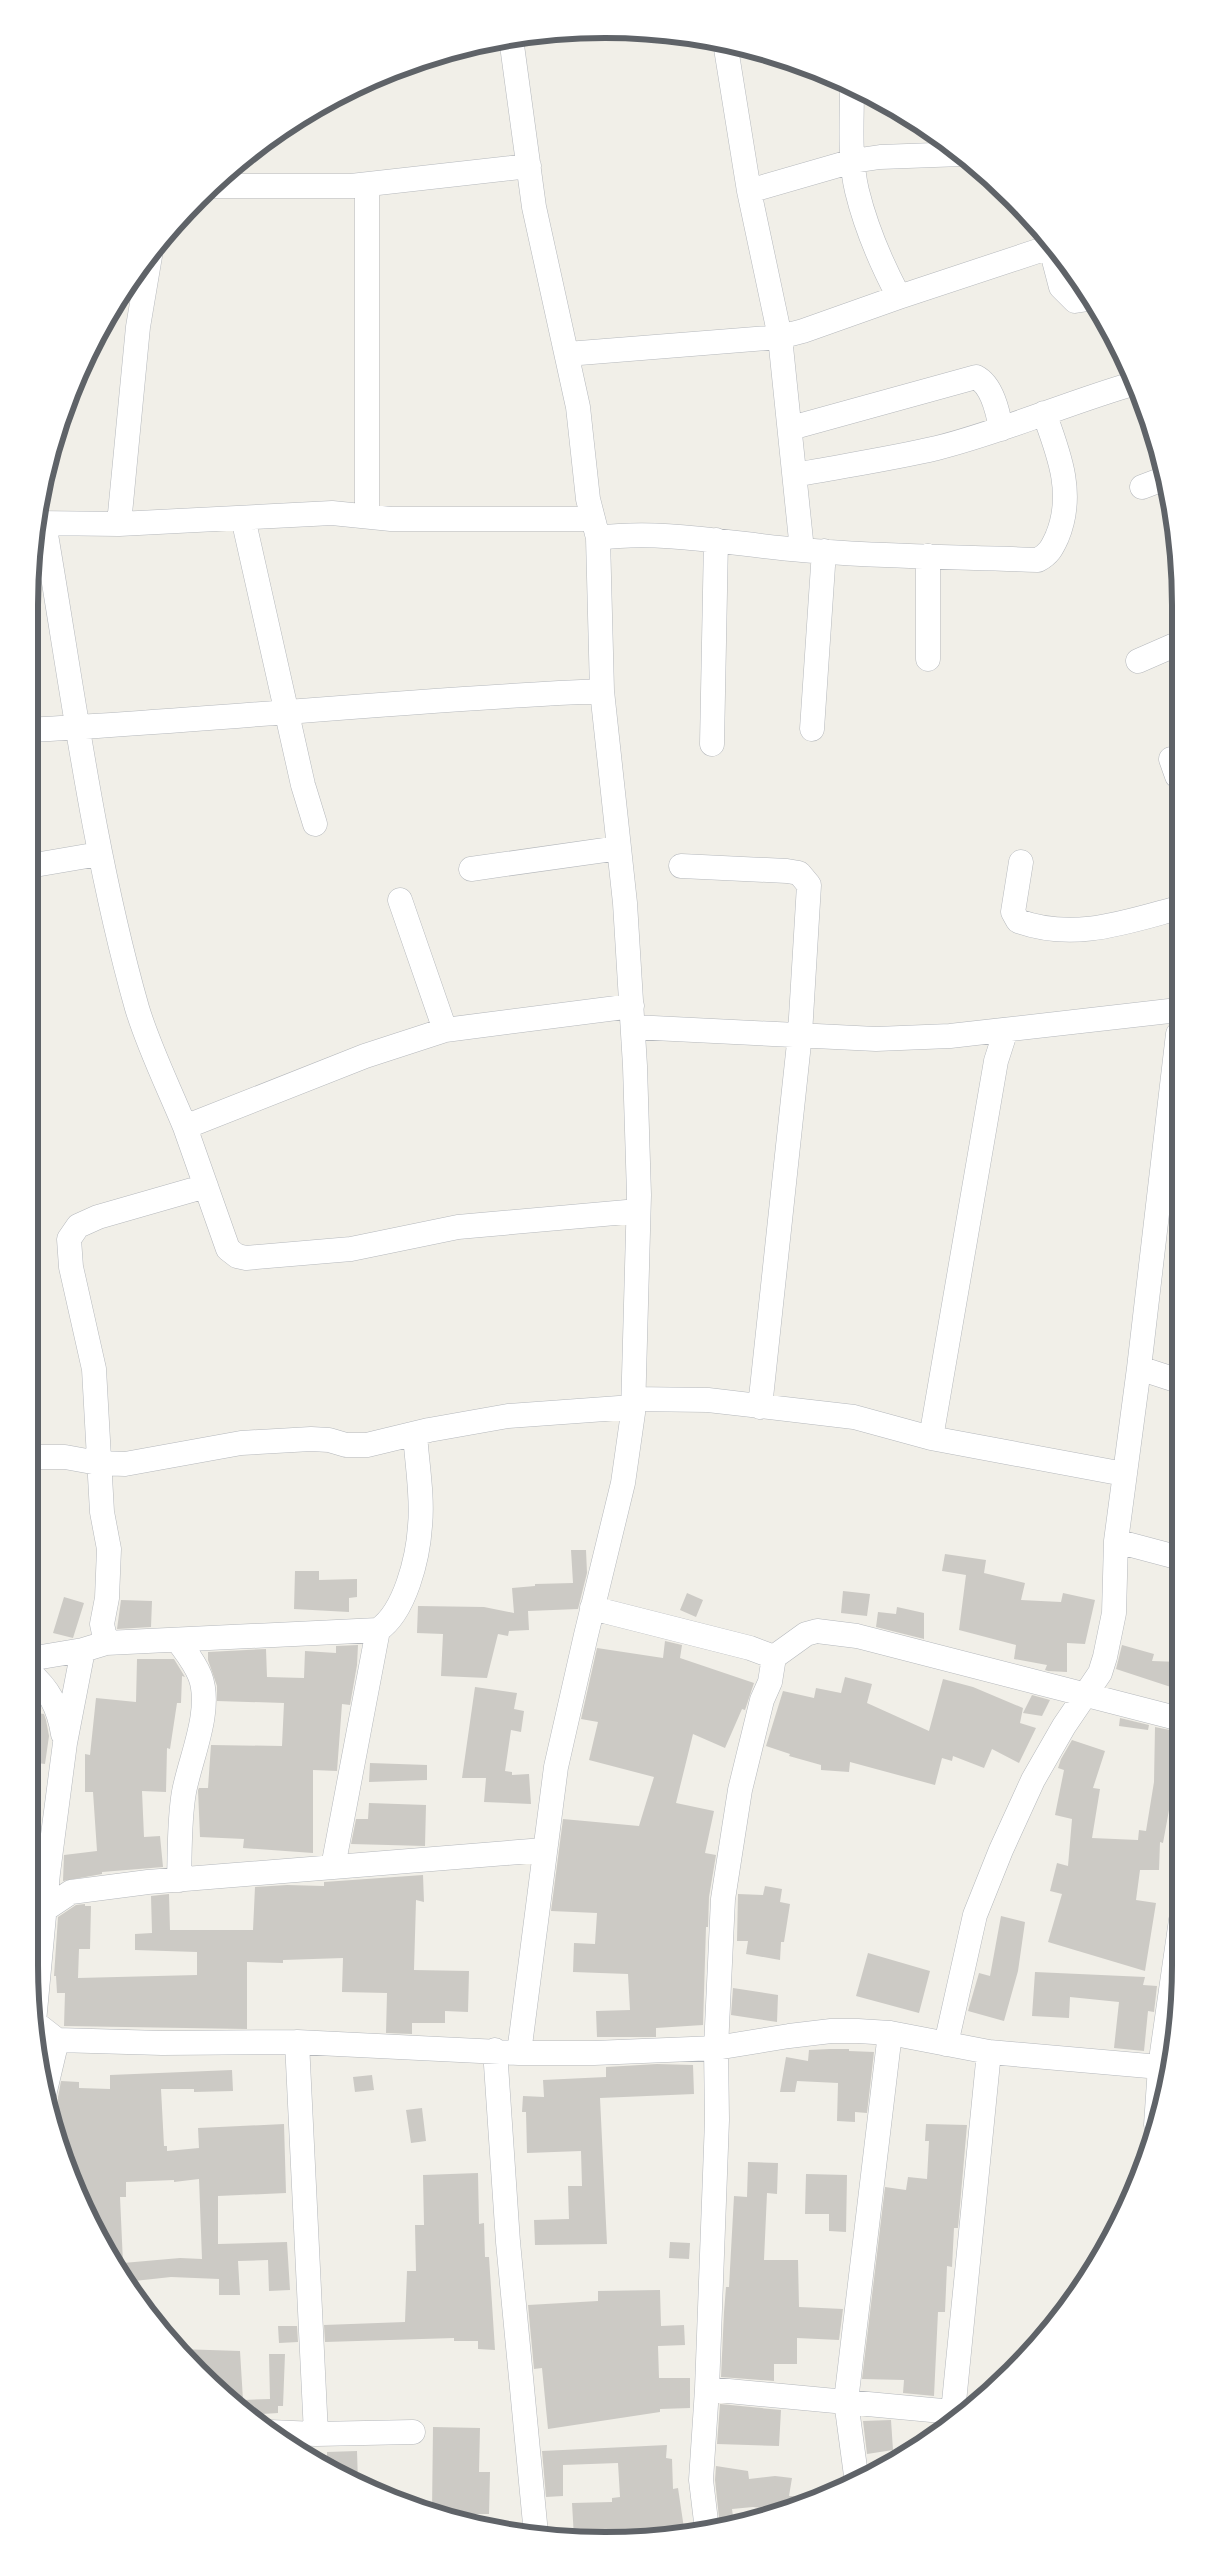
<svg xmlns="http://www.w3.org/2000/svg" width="1210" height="2570" font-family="'Sofia Sans Condensed',sans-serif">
	<rect width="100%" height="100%" fill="#f1efe8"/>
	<path fill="#cccac5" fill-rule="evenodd" d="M571 1550H586L587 1573 578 1609 528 1611 529 1630 509 1631 508 1636 498 1634 487 1678 441 1676 443 1634 417 1633 418 1606 484 1607 514 1613 512 1588 535 1586V1584L573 1583Z
		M945 1554 986 1560 984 1573 1025 1583 1021 1600 1061 1602 1063 1593 1095 1600 1085 1644 1067 1643V1672L1048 1671 1045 1670 1047 1665 1014 1659 1016 1645 959 1630 966 1575 942 1571Z
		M295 1571H319V1580L357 1579V1597L349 1598V1612L294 1609Z
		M843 1591 870 1594 867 1616 841 1613Z
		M687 1593 703 1600 696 1617 680 1610Z
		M64 1597 84 1603 73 1638 53 1633Z
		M121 1600 152 1601 151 1627 117 1629Z
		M897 1607 924 1613V1639L876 1627 878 1612 896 1614Z
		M665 1641 682 1645 680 1658 754 1683 745 1710 742 1709 725 1748 693 1734 676 1803 714 1811 705 1853 716 1855 709 1897 708 1927H706L703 2025 656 2028V2037H597L596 2011 630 2010 628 1974 573 1972 574 1943 595 1944 597 1913 551 1911 563 1819 639 1826 654 1777 589 1760 598 1722 581 1719 597 1648 663 1658Z
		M358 1645 357 1665 350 1705 342 1704 337 1771 313 1770V1853L243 1848 244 1839 200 1837 198 1790 199 1788H208L211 1745 282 1746 284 1703 217 1701V1686L208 1660V1652L266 1649 267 1677 304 1678 305 1651 336 1653V1646Z
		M1122 1645 1154 1654 1152 1661 1180 1662V1690L1116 1669Z
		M137 1659H174L185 1677 182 1676 181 1703H177L170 1749 167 1748 166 1792 142 1791 144 1837 160 1836 163 1867 102 1872V1874L63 1881 64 1855 97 1851 93 1792H85V1754L90 1755 96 1698 136 1702Z
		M845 1677 872 1684 867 1703 929 1731 943 1679 973 1687 1023 1708 1020 1723 1036 1728 1019 1763 992 1749 984 1768 953 1756 952 1761 942 1758 935 1785 850 1762 849 1772 821 1770V1765L789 1756 790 1754 766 1746 783 1691 814 1698 816 1688 841 1693Z
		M475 1687 517 1693 514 1709 524 1711 521 1732 511 1730 505 1771 512 1772V1775L529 1774 531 1804 484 1802 486 1778H462Z
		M1032 1695 1050 1700 1042 1716 1023 1713Z
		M29 1712 44 1714 46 1720 49 1736 45 1764 29 1762Z
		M1120 1718 1149 1725 1148 1730 1119 1726Z
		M1155 1727 1180 1732 1181 1812 1169 1810 1163 1843 1160 1842 1159 1870H1140L1136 1900 1156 1903 1145 1971 1048 1942 1062 1894 1050 1891 1057 1863 1068 1866 1072 1819 1055 1815 1064 1770 1058 1768 1061 1759 1072 1740 1105 1751 1093 1788 1100 1789 1092 1838 1138 1840 1139 1830 1146 1831 1154 1782Z
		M370 1763 427 1765V1780L369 1782Z
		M369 1803 426 1805 425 1846 351 1844 356 1819H368Z
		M423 1875 424 1902 416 1900 414 1970 469 1971 468 2012 445 2011V2023H412V2034L386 2033 387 1993 342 1992 343 1958 283 1960V1963L247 1962V2029L64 2026 65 1993H57L56 1976H54L58 1917 76 1905 85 1904V1906H91L90 1949H79L78 1978 197 1975V1952L135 1950V1934L152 1933 151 1896 169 1894 170 1930H253L255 1887 287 1885 324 1886V1882Z
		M765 1886 782 1889 780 1902 790 1904 784 1942H781L780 1960 746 1954 748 1941H737L738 1894 763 1895Z
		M1001 1916 1025 1922 1018 1971 1004 2021 968 2011 979 1973 990 1976Z
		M868 1953 930 1971 919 2013 856 1996Z
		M1035 1972 1145 1977 1143 1985 1157 1986 1154 2012 1148 2011 1144 2051 1114 2048 1119 2002 1070 1997 1069 2018 1032 2016Z
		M733 1988 778 1995 777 2022 731 2015Z
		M830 2049H849V2051L874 2052 867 2113 855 2112V2122L837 2121 838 2083 797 2081 795 2092H780L786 2057 808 2061 809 2050Z
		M657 2064 693 2065 694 2094 600 2098 607 2244 535 2245 534 2220 569 2219 568 2186H582L581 2151 527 2153 526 2112H522L523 2096 544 2097 543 2080 606 2077V2067Z
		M232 2070 233 2091 194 2092V2089H161L164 2146H167V2151L199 2148 198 2128 284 2124 286 2193 218 2196V2244L287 2242 290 2290 269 2291 268 2260 238 2261 240 2295H219V2279L171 2277 125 2282 106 2253 75 2185 74 2157 63 2158 59 2150 58 2097 61 2081 79 2082V2088L110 2089V2075ZM199 2179 202 2259 180 2258 123 2263 120 2197H126V2182L174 2180V2182Z
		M372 2075 374 2090 355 2092 353 2077Z
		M422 2108 426 2141 411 2143 406 2110Z
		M926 2124 967 2125 958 2228H954L952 2267 947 2266 945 2312H938L934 2396 903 2393 904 2380 862 2379 885 2187 906 2190 908 2177 927 2179 929 2141H925Z
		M748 2162 778 2163 777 2194 767 2193 764 2260H798L799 2307 843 2309 839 2340 797 2338V2364H774V2381L721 2377 724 2312 726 2287H729L734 2196 747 2197Z
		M478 2173 479 2224 484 2223 485 2257H489L495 2350 478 2349V2341H454V2338L325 2342 324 2325 405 2322 407 2271H416L415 2225H424L423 2175Z
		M806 2174 847 2175 846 2232 829 2231V2214H805Z
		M670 2242 690 2243 689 2259 669 2258Z
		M660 2290 661 2326 684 2325 685 2345 658 2346 659 2378H690V2408L660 2409V2412L548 2429 542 2368 534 2369 528 2305 598 2301V2291Z
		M278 2326H297L298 2342 279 2343Z
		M179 2349 240 2351 243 2400 270 2399 269 2354H285L283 2406H278V2413L247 2415 244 2413 243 2401H229L225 2398Z
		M720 2404 781 2410 779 2446 717 2444Z
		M891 2420 893 2450 867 2454 863 2421Z
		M433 2427 480 2428 479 2472H490L489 2514H474L473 2524 432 2512Z
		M667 2445 666 2458 672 2459 673 2489 678 2488 685 2535 605 2541 574 2538 572 2503 612 2502V2498L620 2497 618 2463 563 2465V2496L546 2497 542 2451Z
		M357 2451 358 2483 327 2467V2452Z
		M716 2466 748 2471 749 2479 775 2476 792 2478 789 2496 823 2497 789 2511 753 2507 732 2509 734 2524 720 2527 715 2480Z"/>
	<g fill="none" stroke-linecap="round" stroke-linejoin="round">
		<defs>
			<path id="street" d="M511 38 534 207 578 407 588 499 597 534
				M725 42 749 191 780 337 803 331 899 297 1050 247
				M852 88C852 121 849 158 857 191 866 228 881 263 899 297
				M212 186H351L529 166
				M749 191 853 161 880 157 962 154
				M1049 241 1061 287 1075 301 1088 299
				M567 354 780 337 802 550
				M791 428 976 377C992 385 998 412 1001 429
				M795 475C842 466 890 459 937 448 1005 431 1069 402 1136 383
				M1142 487 1163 479
				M367 516V185
				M243 518 303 785 315 824
				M37 523 119 524 332 513 391 519H593
				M44 523C72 685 92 849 137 1008 149 1048 169 1088 185 1127
				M119 524 138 327 150 256
				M928 556V659
				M1138 661 1177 644
				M812 729 824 551
				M29 730C220 720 410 699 602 691
				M712 744 716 540
				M1171 759 1177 776
				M1021 862 1013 912 1018 921C1073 941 1123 923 1178 908
				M29 866 99 854
				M681 866 787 871 799 873 809 885 800 1034 760 1407
				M471 869 619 848
				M400 900 445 1030
				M632 1006 445 1030 365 1056 185 1127 228 1249 237 1256 246 1258 351 1249 458 1227 638 1211
				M633 1027 876 1039 950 1036 1178 1010
				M1139 1368 1179 1381
				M633 1399 708 1400 854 1417 931 1438 1124 1474
				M931 1438 996 1061 1006 1030
				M29 1457H65L98 1463 125 1464 241 1443 311 1439 329 1440 346 1445H367L429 1430 508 1416 633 1407
				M1116 1541 1180 1558
				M592 1608 750 1648 774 1657 770 1682 762 1700 740 1790 723 1899 716 2048 717 2120 707 2389 701 2480 707 2530
				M178 1641C186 1652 195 1663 200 1676 213 1710 190 1759 184 1792 179 1820 180 1851 179 1880
				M106 1643 102 1624 107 1598 109 1549 102 1512 94 1369 71 1267 69 1239 78 1226 98 1217 206 1186
				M774 1657 806 1634 817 1631 857 1636 1180 1719
				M29 1659 83 1650 106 1643 378 1630C405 1612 418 1558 420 1526 423 1497 417 1464 415 1434
				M29 1672C49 1689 59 1708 63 1734
				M333 1867 378 1630
				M44 1910 71 1892 148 1882 544 1850
				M34 2022 57 2040 162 2043 297 2042 519 2053H594L716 2048 789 2036 831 2031H858L890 2033 989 2052 1160 2067
				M34 2022 48 1873 65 1743 83 1650
				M297 2042 316 2434
				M946 2044 975 1915 1001 1850 1033 1780 1064 1726 1100 1673 1105 1657 1114 1613 1116 1541 1139 1368 1178 1034
				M495 2050 508 2242 536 2534
				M519 2053 556 1767 586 1635 623 1483 633 1413 639 1195 635 1066 625 903 602 691 598 538C666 529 735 545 802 550 881 557 960 557 1038 560 1049 554 1052 548 1057 537 1075 494 1059 454 1044 413
				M44 2095 57 2040
				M1156 2125 1160 2067 1181 1920
				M707 2389 953 2412
				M955 2423 953 2412 989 2052
				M270 2432 316 2434 413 2432
				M857 2483 846 2401 890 2033"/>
		</defs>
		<use href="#street" stroke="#b5b8bc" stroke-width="25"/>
		<use href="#street" stroke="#fff" stroke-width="24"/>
	</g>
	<path d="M0 0H1210V2570H0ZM605 38H605A567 567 0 0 1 1172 605V1965A567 567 0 0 1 605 2532H605A567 567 0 0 1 38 1965V605A567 567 0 0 1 605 38Z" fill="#fff" fill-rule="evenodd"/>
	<path fill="none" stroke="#5f6368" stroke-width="6" d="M605 38H605A567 567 0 0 1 1172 605V1965A567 567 0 0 1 605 2532H605A567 567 0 0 1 38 1965V605A567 567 0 0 1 605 38Z"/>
</svg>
